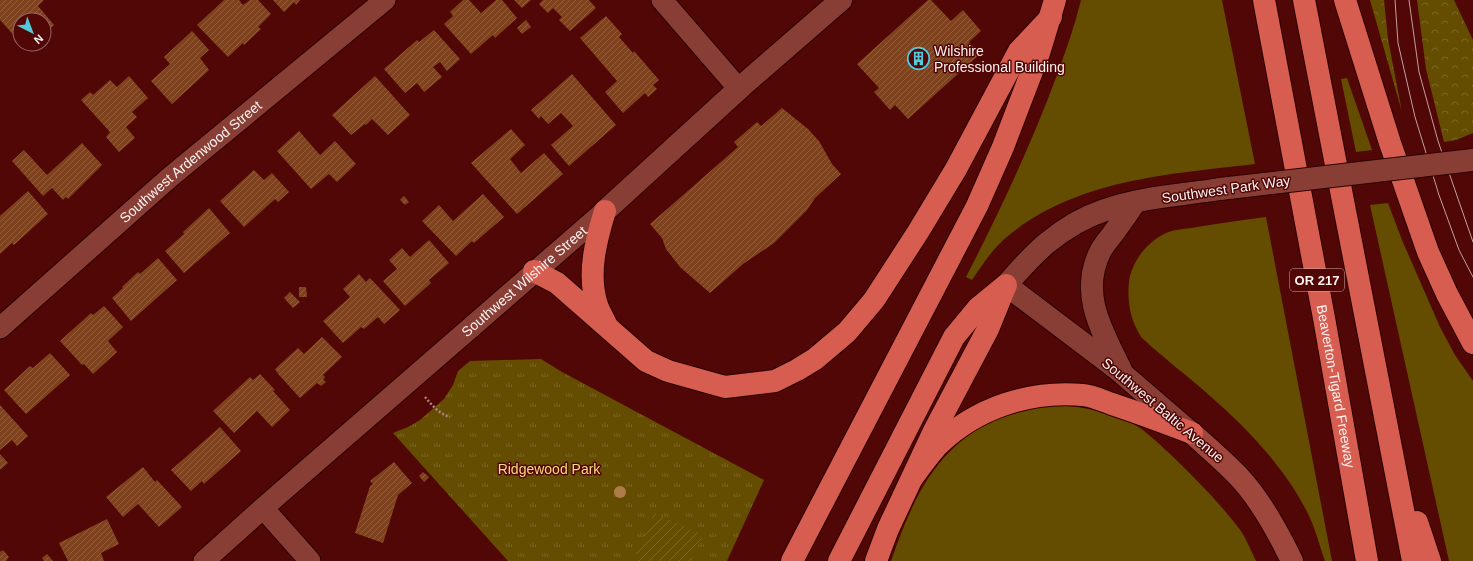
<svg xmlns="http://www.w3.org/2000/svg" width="1473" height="561" font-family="Helvetica,sans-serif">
	<defs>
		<pattern id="forest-crowns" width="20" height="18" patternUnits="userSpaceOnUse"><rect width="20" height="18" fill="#644c00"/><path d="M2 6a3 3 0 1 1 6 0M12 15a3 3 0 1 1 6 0" fill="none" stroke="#7b6626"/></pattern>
		<pattern id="park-tufts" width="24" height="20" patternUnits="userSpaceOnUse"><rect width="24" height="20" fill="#644c00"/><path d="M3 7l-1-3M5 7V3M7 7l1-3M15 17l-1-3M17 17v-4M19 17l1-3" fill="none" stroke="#7b6626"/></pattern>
		<pattern id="garden-furrows" width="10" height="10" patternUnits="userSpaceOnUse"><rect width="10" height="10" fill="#644c00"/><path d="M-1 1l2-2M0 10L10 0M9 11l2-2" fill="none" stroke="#7b6626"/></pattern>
		<pattern id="building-hatch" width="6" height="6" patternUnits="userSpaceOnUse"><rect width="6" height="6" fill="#7f421e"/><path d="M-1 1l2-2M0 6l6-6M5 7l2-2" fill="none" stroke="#925e3f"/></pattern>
	</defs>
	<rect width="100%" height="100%" fill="#500705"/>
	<path fill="#644c00" d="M1081 0H1222L1255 164C1171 174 1077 179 1008 236 993 248 983 264 972 280L966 277C1000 211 1031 145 1057 75 1066 50 1075 25 1081 0Z
		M1347 78 1372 150 1356 152 1341 79Z
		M1388 203 1402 240 1440 327 1455 355 1473 381V561H1449L1370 205Z
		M1266 217 1332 561H1325C1320 547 1316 531 1310 518 1289 472 1248 429 1210 396 1188 376 1163 358 1141 337 1130 319 1127 302 1129 281 1132 262 1146 243 1164 234 1174 229 1186 229 1197 227 1220 223 1243 220 1266 217Z
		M1052 405C1077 406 1102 410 1126 420 1142 427 1156 441 1169 453 1194 477 1220 503 1241 531 1247 540 1251 551 1256 561H891C916 489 942 436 1019 410 1029 407 1041 407 1052 405Z"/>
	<path fill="url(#forest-crowns)" d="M1370 0H1384L1388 39 1402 112Z
		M1417 0H1454L1473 40V133L1456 140 1444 142 1426 69Z"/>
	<path fill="url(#park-tufts)" d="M541 359 562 372 764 480 727 561H508L393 433 410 426 420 420 444 399 453 385 458 371 470 361Z"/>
	<path fill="url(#garden-furrows)" d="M654 513 703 535 691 561H633Z"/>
	<path fill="url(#building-hatch)" d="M0 0H44L38 6 54 25 44 34V20H20V42L0 20Z
		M224 0H239L243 5 250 0H258L271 14 258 27 261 29 244 45 243 43 228 57 197 25Z
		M273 0H300L296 5 294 2 284 12Z
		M463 0H469L481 13 496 0H502L517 18 495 38 493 35 471 54 444 24 453 16 450 12Z
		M514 0H531L522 8Z
		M543 0H589L596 8 570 31 559 20 562 17 553 8 548 13 539 4Z
		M928 0H931L951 21 963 10 981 31 969 42 980 54 908 119 895 105 890 110 874 92 879 88 857 64Z
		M606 16 622 34 619 37 633 53 634 51 659 80 653 85 657 89 648 97 645 93 623 113 605 92 617 81 580 38Z
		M526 20 531 27 522 34 517 28Z
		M434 30 460 59 447 71 440 62 433 67 442 77 424 92 417 83 405 93 384 69 417 40 419 42Z
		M192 31 209 50 200 58 209 70 172 104 151 81 170 64 164 57Z
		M22 44H32L26 49Z
		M572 74 616 125 569 166 551 145 573 126 561 113 548 124 541 116 539 119 531 110Z
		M129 76 148 98 132 112 137 117 126 127 135 138 119 152 106 137 110 132 81 100 90 92 93 95 110 80 117 87Z
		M375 76 410 115 388 135 372 119 366 125 365 124 351 135 332 115Z
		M782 108 808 129 819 141 832 164 841 174 815 198 807 210 774 243 743 264 710 293 680 267 666 249 662 238 650 224 738 147 734 142 757 122 761 126Z
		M511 129 525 145 510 159 521 173 544 153 563 174 517 214 471 163Z
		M299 131 320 155 335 141 356 164 337 182 329 174 311 189 277 151Z
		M82 143 102 165 68 199 66 197 63 200 52 188 43 196 12 161 24 150 47 175Z
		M254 170 264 180 272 173 289 192 278 202 275 199 244 227 220 201Z
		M28 191 48 214 14 245 12 243 0 254V216Z
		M483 194 504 217 474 243 472 241 456 256 422 221 439 205 453 221Z
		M404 196 409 202 405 205 400 200Z
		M209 208 230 233 184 273 165 251 184 234 183 232Z
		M429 240 449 263 429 280 431 283 405 306 383 281 397 269 389 260 402 248 410 257Z
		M158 258 177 280 131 321 112 298 123 288 122 287 138 272 140 274Z
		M359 274 366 282 370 278 400 310 384 324 378 317 364 329 361 327 343 343 323 321 350 297 343 289Z
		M299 287H306L307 297H299Z
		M290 292 300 302 293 308 284 298Z
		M104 306 123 327 108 341 117 352 93 374 84 364 82 365 60 341 91 313 93 315Z
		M322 337 342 357 323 375 325 377 323 379 326 382 321 386 317 383 300 398 279 375 275 369 298 348 304 354Z
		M50 353 70 375 26 414 4 390 30 366 33 368Z
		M260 374 275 390 273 391 290 410 272 427 257 411 234 433 213 411 250 377 253 380Z
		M0 405 28 436 17 446 12 440 0 450Z
		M220 427 241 451 204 484 202 481 191 491 171 470Z
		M0 454 8 463 0 470Z
		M394 462 412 483 398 495 383 543 355 533 370 486 373 484 370 481Z
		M143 467 155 482 157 480 182 507 159 527 138 504 123 517 106 497Z
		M423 472 429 477 424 482 419 476Z
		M107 519 119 544 101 553 104 561H68L59 543Z
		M3 550 9 557 6 561H0V552Z
		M47 554 53 561H44L42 558Z"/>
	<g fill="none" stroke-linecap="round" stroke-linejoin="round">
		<defs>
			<g id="minor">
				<path d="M662 0 739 89"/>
				<path id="s1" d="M0 328 169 178 385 0"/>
				<path d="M263 508 310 561"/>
				<path id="s2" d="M204 561 263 508 605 211"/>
			</g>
			<path id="tertiary" d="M605 211 742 86 841 0
				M1121 370C1103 332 1079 295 1100 252 1103 246 1108 240 1112 235 1120 224 1128 213 1135 202
				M1189 431 1117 369 1006 285C1019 271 1032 255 1047 243 1064 229 1084 217 1105 210 1141 197 1182 195 1220 189"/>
			<path id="secondary" d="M1192 433C1208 448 1225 462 1240 478 1262 502 1278 532 1292 561"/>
			<g id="motorway">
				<path id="s3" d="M1264 0 1324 318 1367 561"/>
				<path d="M1304 0 1413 561"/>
				<path d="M1345 0 1390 143 1428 252 1447 294 1473 343"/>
				<path d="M605 211C596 240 587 274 597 305 599 311 603 318 606 324"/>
				<path d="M534 271 557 283 646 361 668 371 725 387 775 381 797 370 815 359 847 332 874 300 918 232 956 169 1019 51 1051 17"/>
				<path d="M913 477C921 466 929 455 938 445 976 408 1030 390 1083 395 1093 396 1103 401 1112 404 1139 413 1166 423 1192 433"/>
				<path d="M1417 522 1430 561"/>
				<path d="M792 561 977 206 1003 147 1039 53 1055 0"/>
				<path d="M839 561 954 337 978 308 1006 285"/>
				<path d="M876 561 888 529 934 431 988 329 1005 287"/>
			</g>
		</defs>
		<use href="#minor" stroke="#2c0000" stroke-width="23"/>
		<use href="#tertiary" stroke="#2c0000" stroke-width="24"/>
		<use href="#secondary" stroke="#2c0000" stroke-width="24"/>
		<use href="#motorway" stroke="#2c0000" stroke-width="24"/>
		<path stroke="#ad8684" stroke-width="2.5" stroke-dasharray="2 2" stroke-linecap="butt" d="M425 397C432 405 439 414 450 417"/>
		<use href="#minor" stroke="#883e35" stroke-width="21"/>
		<use href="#tertiary" stroke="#883e35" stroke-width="22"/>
		<use href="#secondary" stroke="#9f473d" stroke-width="22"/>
		<use href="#motorway" stroke="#d65d4f" stroke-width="22"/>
		<path stroke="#c0a19f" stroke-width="1" d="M1395 0 1398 43 1415 117 1439 195 1459 250 1473 277
			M1409 0 1419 72 1438 141 1473 242"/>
		<defs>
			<path id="tertiary-bridge" d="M1220 189 1473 160"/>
		</defs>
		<use href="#tertiary-bridge" stroke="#2c0000" stroke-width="24" stroke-linecap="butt"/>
		<use href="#tertiary-bridge" stroke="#883e35" stroke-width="22"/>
	</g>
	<circle fill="#af7b49" cx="620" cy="492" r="6"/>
	<defs>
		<symbol id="building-ring" viewBox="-11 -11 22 22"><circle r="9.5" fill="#500705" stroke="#53cadc" stroke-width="1.5"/><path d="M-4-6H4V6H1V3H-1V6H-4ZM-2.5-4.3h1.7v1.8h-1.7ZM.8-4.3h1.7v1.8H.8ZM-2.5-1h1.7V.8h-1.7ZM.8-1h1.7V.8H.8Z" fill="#53cadc"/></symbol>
	</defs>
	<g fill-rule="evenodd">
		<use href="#building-ring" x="906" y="46" width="25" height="25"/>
	</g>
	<g text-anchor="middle" stroke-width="3" stroke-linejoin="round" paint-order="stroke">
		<rect fill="#500705" stroke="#c8acaa" stroke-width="1" x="1290" y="269" width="54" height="22" rx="3"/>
		<g font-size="13" font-weight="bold" fill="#fcf3f1">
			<text x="1317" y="285">OR 217</text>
		</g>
		<g font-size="14" fill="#fcf3f1" stroke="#500705" text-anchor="start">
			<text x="934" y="56">Wilshire<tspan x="934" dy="16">Professional Building</tspan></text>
		</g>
		<g font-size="14" fill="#fcf3f1" stroke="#500705">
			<text dy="5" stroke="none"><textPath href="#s1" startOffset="253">Southwest Ardenwood Street</textPath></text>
			<text transform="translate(1226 189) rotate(-8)" y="5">Southwest Park Way</text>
			<text dy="5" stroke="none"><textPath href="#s2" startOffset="425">Southwest Wilshire Street</textPath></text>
			<text dy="5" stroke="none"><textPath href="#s3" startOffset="393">Beaverton-Tigard Freeway</textPath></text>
			<text transform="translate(1163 410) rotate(40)" y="5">Southwest Baltic Avenue</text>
		</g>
		<g font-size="14" fill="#fdda80" stroke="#500705">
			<text x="549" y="474">Ridgewood Park</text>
		</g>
	</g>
	<g transform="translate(32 32) rotate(138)"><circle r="19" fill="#500705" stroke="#956563"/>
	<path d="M0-3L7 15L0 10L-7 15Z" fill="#53cadc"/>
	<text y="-6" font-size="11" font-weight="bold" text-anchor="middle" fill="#fcf3f1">N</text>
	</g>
</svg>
